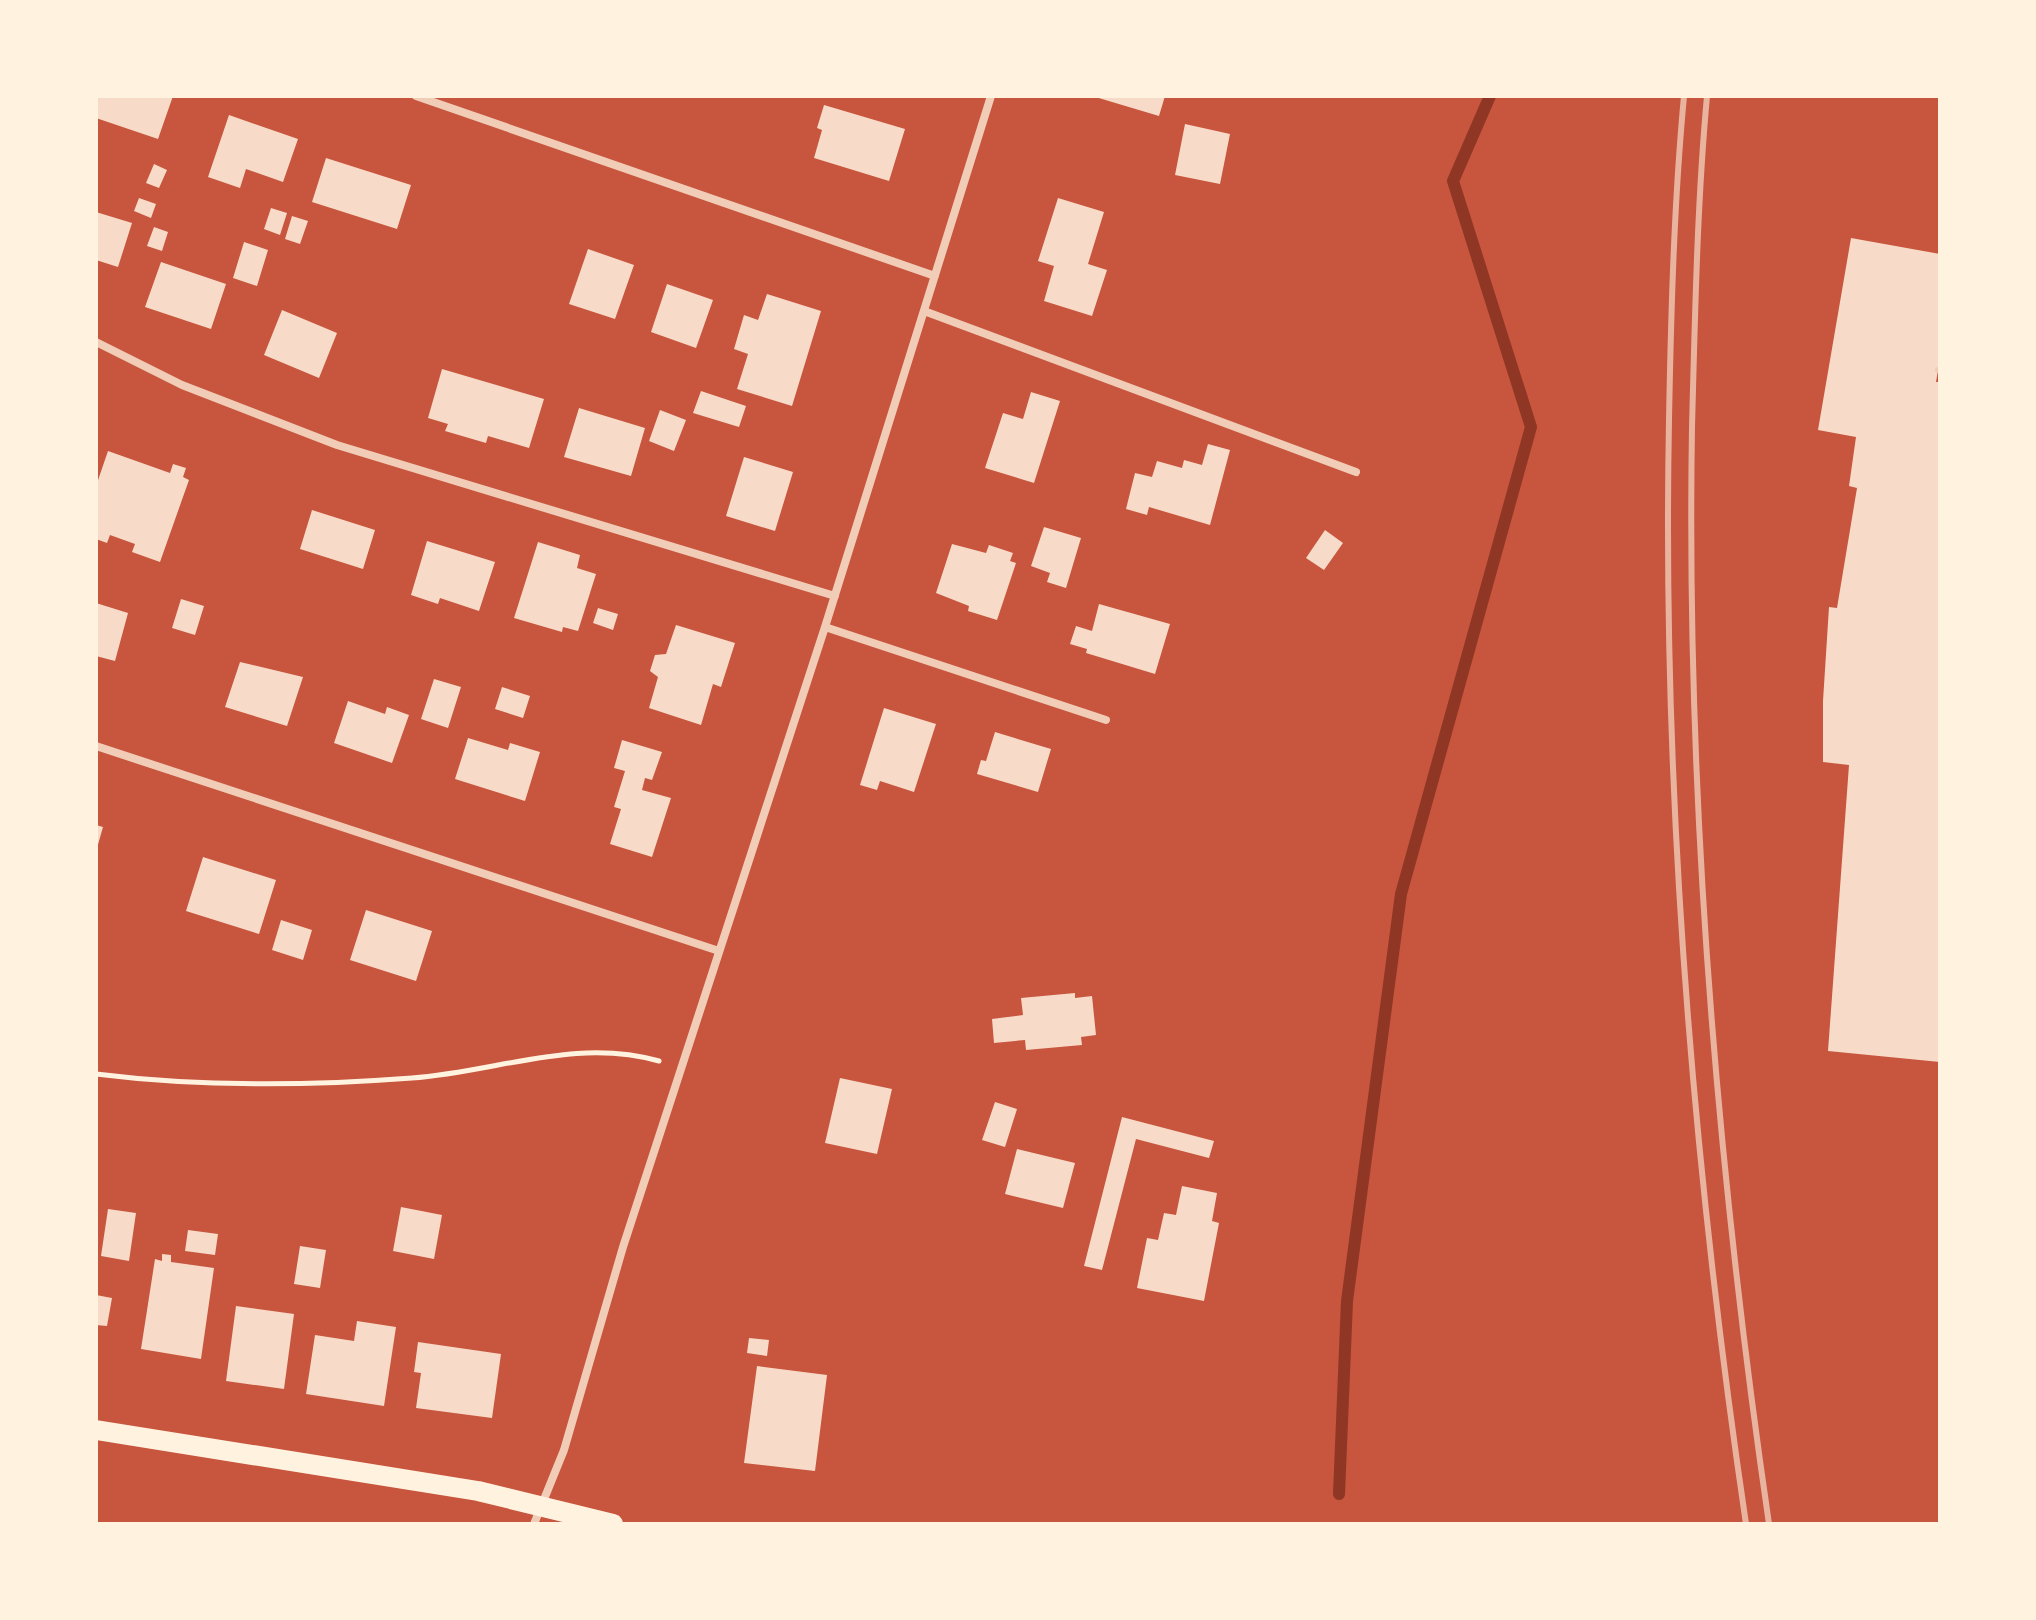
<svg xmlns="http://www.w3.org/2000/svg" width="2036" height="1620" font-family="'IBM Plex Serif',serif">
	<rect width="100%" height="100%" fill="#c8553d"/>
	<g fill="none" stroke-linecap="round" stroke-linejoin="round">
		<path stroke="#8f3625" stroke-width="12" d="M1339 1494 1347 1301 1401 894 1531 427 1453 181 1490 96"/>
	</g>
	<path fill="#f7dbc8" d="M96 96H173L158 139 96 118Z
		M1092 96H1165L1159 116Z
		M824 105 905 129 889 181 814 158 822 130 817 128Z
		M229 115 298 139 283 182 246 169 240 188 208 177Z
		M1185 124 1230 134 1220 184 1175 175Z
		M326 158 411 185 397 229 312 202Z
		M154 164 167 170 159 188 146 183Z
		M139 198 156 204 151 218 134 211Z
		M1058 198 1104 212 1088 264 1107 270 1092 316 1044 301 1054 266 1038 261Z
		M271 208 287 213 280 235 264 229Z
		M96 212 132 223 118 267 96 260Z
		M292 216 308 221 300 244 285 239Z
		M154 227 168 232 162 251 147 246Z
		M1851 238 1940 254V358L1936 382H1940V1062L1828 1051 1849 765 1823 762V701L1829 607 1837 608 1857 488 1849 486 1856 437 1818 430Z
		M244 242 268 250 257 286 233 278Z
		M588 249 634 265 615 319 569 304Z
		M161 262 226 284 211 329 145 307Z
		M667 284 713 300 696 348 651 332Z
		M767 294 821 311 792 406 737 389 748 354 734 349 744 315 758 320Z
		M282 310 337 333 319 378 264 355Z
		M442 369 544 399 529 448 488 436 486 443 445 431 448 424 428 418Z
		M701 391 746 406 739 427 693 413Z
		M1031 392 1060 401 1034 483 985 468 1003 413 1023 419Z
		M579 408 645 428 631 476 564 457Z
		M660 410 686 420 674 451 649 441Z
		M1208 444 1230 450 1210 525 1149 507 1147 515 1126 509 1135 473 1152 477 1157 461 1182 468 1184 460 1202 465Z
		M108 451 170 473 173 464 186 468 183 477 189 480 160 562 132 552 135 544 110 535 107 543 96 539V486Z
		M744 457 793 472 775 531 726 516Z
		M312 510 375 530 363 569 300 549Z
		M1044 527 1081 538 1066 588 1047 582 1050 573 1031 566Z
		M1325 530 1343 543 1324 570 1306 558Z
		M427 541 495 562 479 611 440 598 438 604 411 595Z
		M538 542 580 555 577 568 596 574 578 631 563 627 562 632 514 618Z
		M952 544 986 553 989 545 1013 553 1010 561 1016 563 997 620 968 611 969 606 936 593Z
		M181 599 204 606 195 635 172 628Z
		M96 603 128 613 115 661 96 656Z
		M1099 604 1170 624 1155 674 1086 653 1087 649 1070 644 1076 626 1092 631Z
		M598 608 618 614 613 630 593 623Z
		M676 625 735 643 721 687 713 684 701 725 649 708 658 677 650 671 655 655 666 654Z
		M240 662 303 677 287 726 225 707Z
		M434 679 461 687 448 728 421 719Z
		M502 687 530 696 523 718 495 709Z
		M348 701 385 714 387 707 409 715 392 763 334 743Z
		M884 708 936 724 914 792 880 781 877 790 860 785Z
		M995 732 1051 749 1038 792 977 774 981 760 986 761Z
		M468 738 508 750 510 743 540 752 525 801 455 779Z
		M622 740 662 752 652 780 645 778 642 790 671 798 652 857 610 844 621 809 614 807 625 771 614 768Z
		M96 825 103 827 97 848H96Z
		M203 857 276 880 259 934 186 911Z
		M366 910 432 931 416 981 350 960Z
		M281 920 312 930 303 960 272 950Z
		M1075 993V998L1092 996 1096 1035 1081 1037 1082 1045 1026 1050 1025 1040 994 1043 992 1019 1023 1015 1021 998Z
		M840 1078 892 1089 877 1154 825 1143Z
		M995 1102 1017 1109 1005 1147 982 1140Z
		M1122 1117 1214 1141 1209 1158 1136 1139 1102 1270 1084 1266Z
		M1017 1149 1075 1163 1063 1208 1005 1194Z
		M1182 1186 1217 1193 1212 1221 1219 1223 1204 1301 1137 1288 1147 1238 1158 1240 1164 1213 1176 1215Z
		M401 1207 442 1215 434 1259 393 1251Z
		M108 1209 136 1213 129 1261 101 1256Z
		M188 1230 218 1234 215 1255 185 1251Z
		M300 1246 326 1250 320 1288 294 1284Z
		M162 1254 171 1255V1262L214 1268 201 1359 141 1349 155 1259 162 1261Z
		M96 1295 112 1298 107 1326 96 1325Z
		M236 1306 294 1314 284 1389 226 1381Z
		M357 1321 396 1327 384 1406 306 1394 315 1335 354 1341Z
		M749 1338 769 1340 767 1356 747 1353Z
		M418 1342 501 1354 492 1418 416 1408 421 1373 414 1372Z
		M757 1366 827 1375 815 1471 744 1463Z"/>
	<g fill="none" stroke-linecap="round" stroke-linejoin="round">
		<path stroke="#fff3e0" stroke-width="5" d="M96 1074C200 1087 307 1086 412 1078 497 1072 575 1037 659 1061"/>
		<path stroke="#f1ccb7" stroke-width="6" d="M1938 370H1940"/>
		<path stroke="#f1ccb7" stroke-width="8" d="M416 96 935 276
			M924 311 1356 472
			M96 342 182 385 337 445 835 596
			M825 627 1106 720
			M96 746 719 951
			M534 1524 564 1450 623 1247 825 627 991 96"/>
		<path stroke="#fff3e0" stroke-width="20" d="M96 1430 478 1491 613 1524"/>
		<path stroke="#e9b49f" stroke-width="6" d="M1684 96C1674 203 1671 312 1669 420 1662 788 1692 1159 1746 1524
			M1707 96C1697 205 1695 317 1692 427 1686 793 1716 1161 1769 1524"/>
	</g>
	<rect width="2036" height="1620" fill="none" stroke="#fff3e0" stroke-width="196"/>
</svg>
